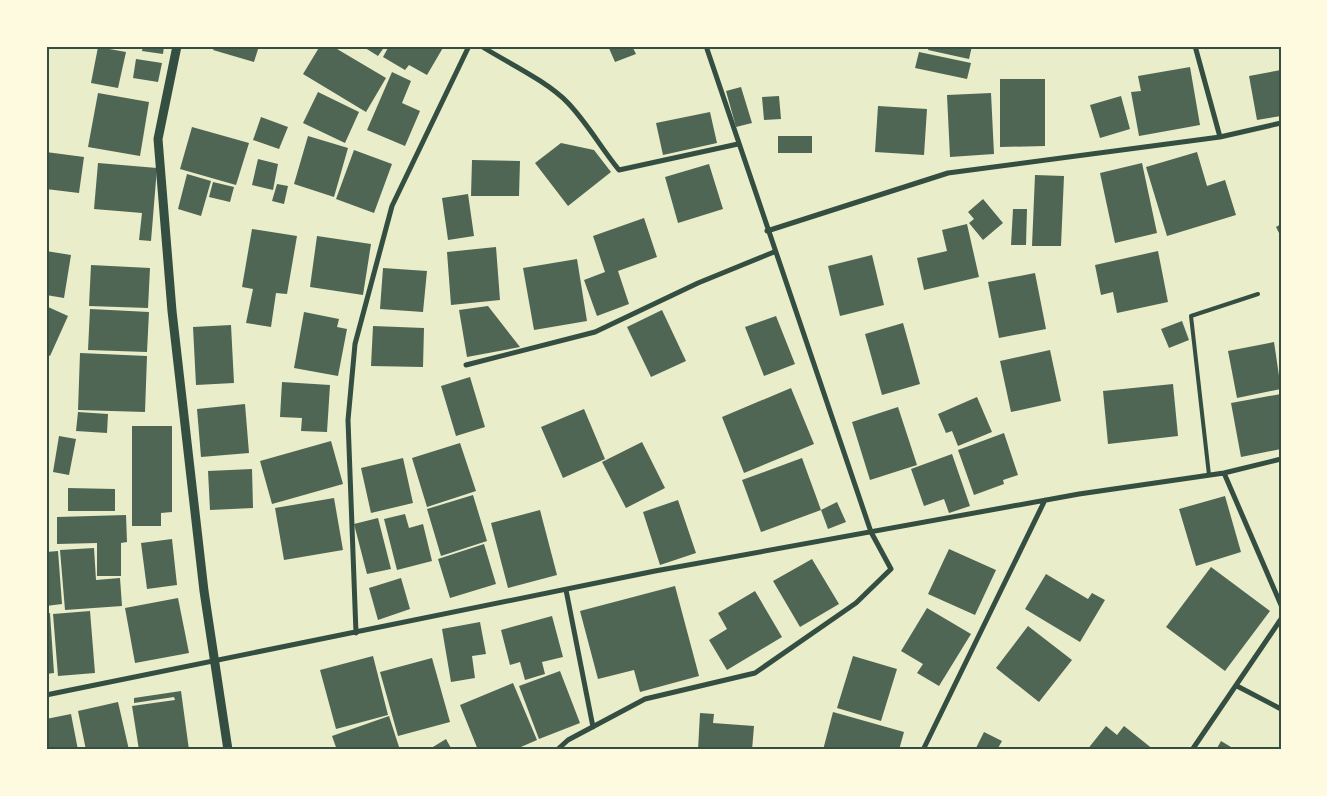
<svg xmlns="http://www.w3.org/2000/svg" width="1327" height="796" font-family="Manrope,sans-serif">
	<rect width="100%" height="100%" fill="#e9edc9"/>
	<path fill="#4f6655" d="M143 46H164L163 54 142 51Z
		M215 46H259L254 62 213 50Z
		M320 46H332L386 78 366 112 303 74Z
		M362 46H385L378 56Z
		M389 46H444L427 75 409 65 405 70 383 57Z
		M608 46H632L636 54 615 62Z
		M929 46H972L969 59 928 50Z
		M98 47 126 52 118 88 91 83Z
		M919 52 971 63 967 79 915 68Z
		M136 59 162 63 158 82 133 78Z
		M1190 67 1200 125 1139 136 1131 92 1141 91 1138 76Z
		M1281 70V116L1257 120 1249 76Z
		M392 72 411 81 402 103 420 111 405 146 367 130Z
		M1000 79H1045V146L1000 147Z
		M741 87 752 123 736 127 726 91Z
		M318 92 359 112 345 143 303 123Z
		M98 93 149 102 140 156 88 147Z
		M991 93 994 154 950 157 947 95Z
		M779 96 781 119 764 120 762 97Z
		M1121 96 1130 129 1100 138 1090 105Z
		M878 106 927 109 924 155 875 152Z
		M710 112 717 143 663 155 656 123Z
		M261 117 288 127 279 149 253 140Z
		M192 127 249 143 236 185 180 169Z
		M308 136 348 148 334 197 294 184Z
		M778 136H812V153H778Z
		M561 143 594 150 611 172 568 206 535 163Z
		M354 150 392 164 374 213 336 199Z
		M46 152 84 157 79 193 46 189Z
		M1197 152 1207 186 1225 180 1236 215 1167 236 1146 167Z
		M258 159 278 164 273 190 252 185Z
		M472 160 520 161 519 196H471Z
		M98 163 157 168 151 241 139 240 142 213 94 209Z
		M1142 163 1157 233 1115 243 1100 173Z
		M709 164 723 209 678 223 665 177Z
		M187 174 211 181 201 216 178 209Z
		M1035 175 1064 176 1061 246H1032Z
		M213 182 234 187 230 202 209 197Z
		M277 184 288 186 284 204 272 201Z
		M468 194 474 236 448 240 442 198Z
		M983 199 1003 223 983 240 969 223 974 219 968 212Z
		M1013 209H1027L1026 245H1011Z
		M644 218 657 257 618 271 629 304 597 316 584 280 605 272 593 236Z
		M967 224 979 277 924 290 917 258 947 251 942 230Z
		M1281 224V237L1276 227Z
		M252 229 297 236 287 294 276 293 271 327 246 323 253 289 242 287Z
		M317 236 371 244 363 295 310 287Z
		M496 247 500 300 451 305 447 252Z
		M46 251 71 255 64 298 46 295Z
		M1158 251 1168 302 1117 313 1113 292 1101 295 1095 265Z
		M872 255 884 305 840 316 828 266Z
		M577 259 587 321 534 330 523 268Z
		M91 265 150 268 148 308 89 306Z
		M383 268 427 271 423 312 380 309Z
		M1035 273 1046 329 999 338 988 282Z
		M46 306 68 316 50 356 46 354Z
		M488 306 520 347 467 357 459 310Z
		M90 309 149 312 147 352 88 350Z
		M662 310 686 361 651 377 627 327Z
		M304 312 339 319 337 327 347 329 338 376 294 368Z
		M776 316 795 364 764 376 745 327Z
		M1182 321 1189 340 1169 348 1161 329Z
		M903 323 920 384 882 395 865 334Z
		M231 325 234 383 196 385 193 327Z
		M373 326 424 328 423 367 371 366Z
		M1274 342 1281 389 1237 398 1228 351Z
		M1050 350 1061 401 1011 412 1000 361Z
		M80 353 147 356 145 412 78 410Z
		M470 377 485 427 456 436 441 386Z
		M282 382 330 385 327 432 301 431 302 418 280 417Z
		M1173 384 1178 436 1108 444 1103 391Z
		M791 388 814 444 744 473 722 417Z
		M1281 394V449L1241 457 1231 403Z
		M977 397 992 432 958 446 952 431 946 433 938 414Z
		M245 404 249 453 201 457 197 409Z
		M898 407 917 465 870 480 852 422Z
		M584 409 605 459 563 478 541 427Z
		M78 412 108 414 107 433 76 431Z
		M132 426H172V512L161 513V526H132Z
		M1004 433 1018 475 1003 480 1004 484 974 495 958 450Z
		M59 436 76 439 69 475 53 472Z
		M331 441 343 484 272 504 260 461Z
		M642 442 665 488 626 508 602 462Z
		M460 443 476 491 427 507 412 458Z
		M952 454 970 506 949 513 944 499 924 506 911 469Z
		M403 458 413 503 371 513 361 468Z
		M802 458 821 510 761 532 742 480Z
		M252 469 253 508 210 510 208 471Z
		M68 488 115 489V511H68Z
		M473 495 487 541 441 556 427 509Z
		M1225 496 1241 552 1196 566 1179 509Z
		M334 498 343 550 284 560 275 508Z
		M678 500 696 553 660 565 643 512Z
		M837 502 846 522 828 529 821 510Z
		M46 504H49L48 550H46Z
		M540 510 557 575 508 588 491 523Z
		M405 514 409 528 423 524 432 561 397 570 384 519Z
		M126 515 127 542 121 543V576H97V543L57 544V517Z
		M378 518 391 569 367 574 354 524Z
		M172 539 177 585 147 589 141 543Z
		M484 544 496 584 450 598 438 559Z
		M94 548 96 580 120 578 122 606 65 610 60 550Z
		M949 549 996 570 975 615 928 594Z
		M58 551 62 604 46 606V552Z
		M812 559 839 604 800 627 773 581Z
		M1211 567 1270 611 1225 671 1166 627Z
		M1046 574 1088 599 1092 593 1105 600 1080 642 1025 609Z
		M401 578 410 609 378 620 369 588Z
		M675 586 699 676 640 692 634 670 598 679 580 611Z
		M755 591 782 637 727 670 709 640 727 629 718 613Z
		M178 598 189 653 135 663 125 608Z
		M927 608 971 634 939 686 917 673 923 664 901 651Z
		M90 611 95 673 58 676 53 614Z
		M50 613 54 673 46 674V614Z
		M552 616 563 657 542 662 545 674 525 680 520 662 510 665 501 630Z
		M480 622 486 654 472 656 475 678 451 682 442 629Z
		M1028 626 1072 660 1039 702 996 668Z
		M373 656 388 715 336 729 320 670Z
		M853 656 897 669 881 721 837 708Z
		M432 658 450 722 398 736 380 672Z
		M560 671 580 723 539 739 519 686Z
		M513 683 537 740 514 750H478L460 705Z
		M181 691 189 750H139L132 706 175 700 174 697 134 703V698Z
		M118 702 129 750H86L78 711Z
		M833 712 904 732 899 750H823Z
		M700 713 714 714 713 723 754 726 752 750H698Z
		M71 714 78 750H46V719Z
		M389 716 400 750H337L332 736Z
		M1106 726 1117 735 1124 726 1154 750H1087Z
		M984 732 1002 741 997 750H975Z
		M446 739 452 750H428Z
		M1221 741 1236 750H1216Z"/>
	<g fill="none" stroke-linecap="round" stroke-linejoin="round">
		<path stroke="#344e41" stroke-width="4" d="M1209 475 1191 316 1258 294"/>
		<path stroke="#344e41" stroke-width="5" d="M481 46C508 63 547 81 568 103 588 124 601 148 619 170L738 144
			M1195 46 1220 137
			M767 231 948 173 1220 137 1281 123
			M466 365 595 332 698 283 774 252
			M1224 473 1281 605
			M566 590 593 727
			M356 633 348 420 355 344 392 206 469 46
			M1237 686 1281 709
			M46 695 655 571 1079 494 1224 473 1281 459
			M557 750 568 740 645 699 755 673 856 603 891 569 871 532 706 46
			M923 750 1045 500
			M1192 750 1281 619"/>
		<path stroke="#344e41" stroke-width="9" d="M177 46 158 139 172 311 204 591 228 750"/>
	</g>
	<rect width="1327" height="796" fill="none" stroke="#fefae0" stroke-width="95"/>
	<rect x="48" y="48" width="1232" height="700" fill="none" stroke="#344e41" stroke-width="2"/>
</svg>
